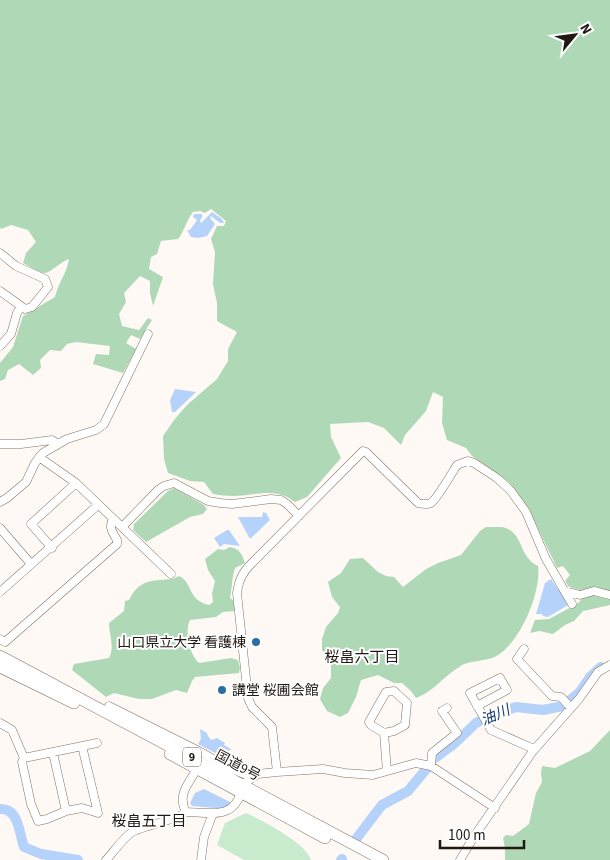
<svg xmlns="http://www.w3.org/2000/svg" width="610" height="860" font-family="'Source Sans 3','Noto Sans JP',sans-serif">
	<rect width="100%" height="100%" fill="#fef9f5"/>
	<path fill="#c8ebce" d="M246 813C262 820 307 844 311 860H244L217 845 225 823Z"/>
	<path fill="#afd9b6" d="M0 0H610V605L583 611 574 621 565 625 553 634 539 631 530 633 535 620 549 619 577 604 584 597 580 590 569 587 565 581 570 575 563 566 557 568 528 508 510 483 472 456 466 448 447 440 442 423 443 397 433 392 426 411 405 435 401 445 384 428 368 422 330 424 331 437 341 458 307 497 295 502C275 486 256 496 233 496 226 496 219 495 213 494L204 482 190 481 168 473 164 459 163 436 174 420 187 405 217 379 228 361V349L237 332 217 321V303L213 284 215 252 211 239 217 226H224L226 221 211 209 205 213 200 211 193 212C186 221 185 230 178 239L161 241 157 254 151 257 149 269 163 277 153 306 150 293V281L140 276 124 293 126 302 119 314 122 326 139 330 148 318 152 320 140 339 131 335 126 343 136 349 123 373 93 364 96 354 109 355 110 346 76 342 67 344 61 351 50 350 40 360 41 368 33 375 19 364 8 370 5 379 0 381V363L13 347 23 316 55 297C58 283 67 273 69 259 62 261 50 273 45 273 39 273 29 266 23 263L26 253 36 242 28 230 11 225 1 229 0 227Z
		M174 488 204 505 207 509 203 514 190 517 146 542 133 530 134 524 168 491Z
		M486 527C491 527 497 527 502 527 525 532 517 556 538 566 542 592 518 649 492 658 481 662 468 660 459 667 443 677 433 692 416 698L411 691 402 683H394L378 675 361 680 356 697 348 713 340 717 327 711 320 699 323 688 331 678V662L322 650V639L326 627 338 613 340 607 332 597 328 582 341 573 350 559 363 558 378 572 386 576 394 577 403 587 426 569 438 563 461 555 480 531Z
		M230 547C240 549 242 554 245 563L235 568C232 576 232 589 230 598 235 601 236 605 235 611L223 612 216 617 190 620C184 631 190 656 199 663L231 658 238 660 240 668 239 673 195 677 192 681 187 693 176 690 152 699H139L114 693 106 697 72 670 74 664 109 658C115 647 109 635 109 623L124 611 125 601 129 600C136 586 144 581 160 580 168 579 172 580 179 576 193 582 187 600 209 605L213 602 212 594 215 581 208 570 205 559 218 549 224 550Z
		M610 730V860H505V848L503 838 506 835 513 836 529 824 536 793 542 782 541 773 542 766 555 768 590 751Z"/>
	<path fill="#b5d2fb" d="M212 212 222 219 224 223H220L211 216 210 218 215 224 207 236 198 238 191 237 187 230H190L197 220 193 217 194 214H202V217L200 221 201 223Z
		M175 389 196 392 175 412H172L170 400Z
		M263 512 266 513 270 520 250 539 238 517H262Z
		M227 530H229L240 546 224 544 220 547 214 538Z
		M551 579 559 591H561L568 605 548 617 543 616 542 614H536L545 583Z
		M200 729 207 733 208 736 211 740 217 738 225 743 224 745 231 749 229 751 222 747 219 755 198 744 201 739Z
		M204 789 232 803 225 809 192 806 190 803 195 793Z"/>
	<g fill="none" stroke-linecap="round" stroke-linejoin="round">
		<path stroke="#b5d2fb" stroke-width="10" d="M435 758 455 743 476 723 488 717 516 707 543 710 563 706 579 693 590 677 601 667
			M0 809C19 808 19 833 24 847L41 854 78 860
			M356 839 382 805 408 791 428 767
			M341 860 342 859"/>
		<defs>
			<path id="minor" d="M0 253 16 266 45 279 48 287 32 307 25 309 0 291
				M0 346 11 334 17 313 21 307
				M0 444H21L52 440 58 444
				M39 457 76 483 171 574
				M0 502 7 498 26 482 35 463 43 453 67 439 96 430 104 424 148 334
				M122 527 158 490 164 486 174 483 208 501 220 503 232 504 271 499 281 500 287 504 299 516
				M0 528 31 564
				M52 548 31 524 76 483
				M565 591 580 595 594 591 610 595
				M0 592 98 505
				M0 639 5 642 117 544V540C113 533 108 527 113 519
				M524 649 517 659 552 696 561 697 571 708
				M109 706 197 750 229 768 252 777
				M477 706 507 690 500 678 470 693 491 730 534 749
				M0 723 12 730 24 758 97 743
				M384 733 394 731 405 725 407 703 394 691 386 692 369 722 371 725 384 733 387 771
				M53 753 66 811 82 808 98 813 82 746
				M24 758 22 762 31 804 38 821 47 819 66 811
				M431 766 432 753 457 733 442 711 447 708
				M277 772 272 727 252 707 248 698 237 593C239 580 242 573 251 564L363 451 366 452 418 503C423 504 426 505 431 503 437 499 452 473 457 465L468 461 474 463 497 478 511 491 526 512 546 559 572 604
				M186 812C177 795 188 784 197 769
				M106 860C113 853 125 835 134 831 147 825 177 820 186 812 214 813 237 820 243 784L258 774 277 772 323 769 345 773 373 775 416 763 431 766 495 808
				M201 860 204 837 213 813
				M460 860 473 838 533 751 579 699 598 672 610 665"/>
			<path id="highway" d="M0 656 383 860
				M0 667 74 703
				M170 754 325 838"/>
		</defs>
		<use href="#minor" stroke="#877161" stroke-width="9"/>
		<use href="#highway" stroke="#877161" stroke-width="12"/>
		<use href="#minor" stroke="#fff" stroke-width="8"/>
		<use href="#highway" stroke="#fff" stroke-width="11"/>
	</g>
	<g fill="#2c6da3" stroke="#fff" stroke-width="2">
		<circle cx="256" cy="642" r="5"/>
		<circle cx="222" cy="690" r="5"/>
	</g>
	<g text-anchor="middle" stroke-width="4" stroke-linejoin="round" paint-order="stroke">
		<rect fill="#fff" stroke="#645d59" stroke-width="1" x="183" y="747.5" width="18" height="19" rx="4"/>
		<g font-size="12" font-weight="bold" fill="#211812">
			<text x="192" y="761">9</text>
		</g>
		<g font-size="14" fill="#211812" stroke="#fff" text-anchor="end">
			<text x="246" y="647">山口県立大学 看護棟</text>
			<text x="232" y="695" text-anchor="start">講堂 桜圃会館</text>
		</g>
		<g font-size="14" fill="#211812" stroke="#fff">
			<text transform="translate(238 765) rotate(28)" y="5">国道9号</text>
		</g>
		<g font-size="15" fill="#211812" stroke="#fff">
			<text x="362" y="662">桜畠六丁目</text>
			<text x="149" y="826">桜畠五丁目</text>
		</g>
		<g font-size="15" font-style="italic" fill="#183c6e" stroke="#fff">
			<text transform="translate(495 715) rotate(-23)" y="5">油川</text>
		</g>
	</g>
	<g transform="translate(575 35) rotate(61)" stroke="#ffffff" stroke-width="4" paint-order="stroke">
	<path d="M0-4L9 19L0 12L-9 19Z" fill="#211812"/>
	<text y="-8" font-size="14" font-weight="bold" text-anchor="middle" fill="#211812">N</text>
	</g>
	<path d="M440 840v8h84v-8" fill="none" stroke="#211812" stroke-width="2.5"/>
	<text x="448" y="840" font-size="15" fill="#211812" stroke="#ffffff" stroke-width="4" paint-order="stroke">100 m</text>
</svg>
